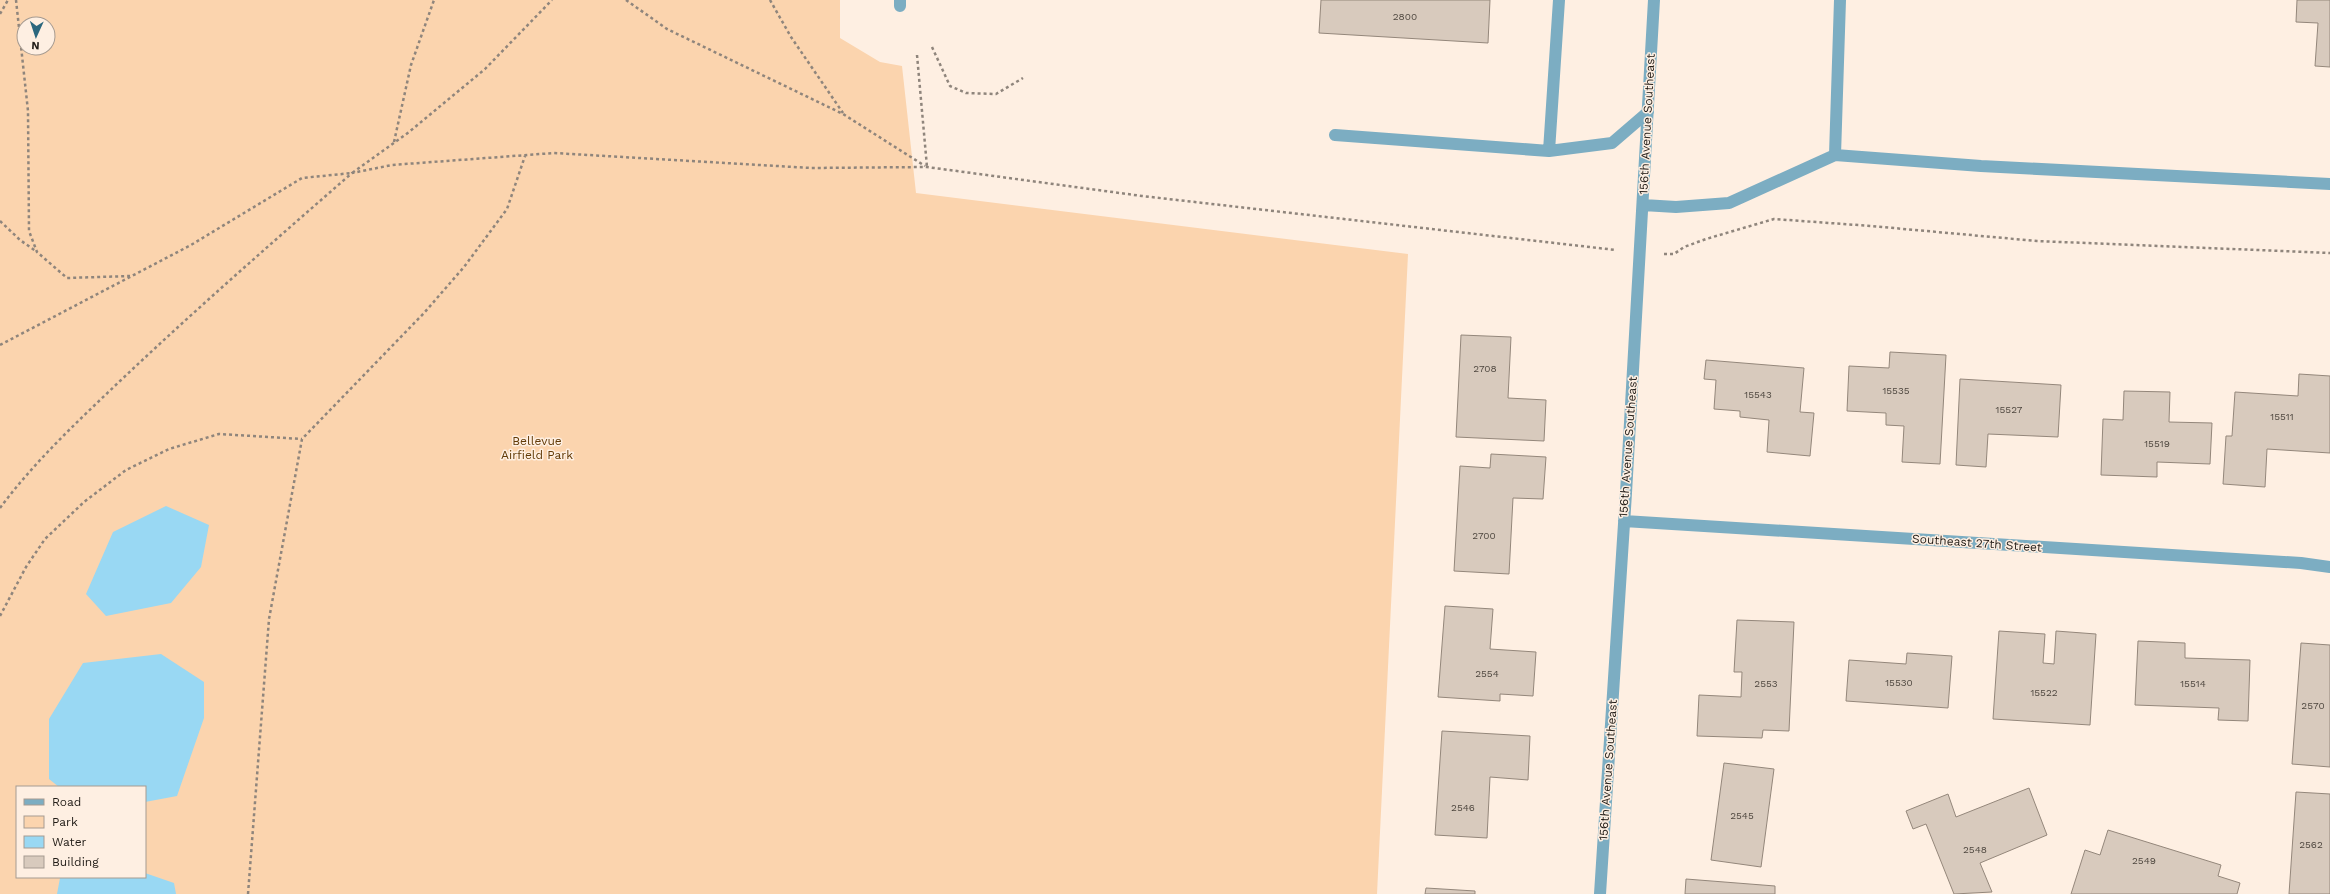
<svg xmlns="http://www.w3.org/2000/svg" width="2330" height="894" font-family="'Work Sans',sans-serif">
	<rect width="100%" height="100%" fill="#feefe2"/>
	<path fill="#fbd4ae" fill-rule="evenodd" d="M0 0H840V38L880 62 902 66 916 193 1408 254 1377 894H0ZM24 24H48V48H24ZM17 787H145V877H17Z"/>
	<path fill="#99d8f3" d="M166 506 209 525 201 567 171 603 106 616 86 594 113 532Z
		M161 654 204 682V718L177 796 145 802V787H59L49 779V719L83 663Z
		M145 873 174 883 176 894H57L60 878 145 877Z"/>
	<path fill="#d8cabd" stroke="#94877b" d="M1321 0H1490L1488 43 1319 33Z
		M2297 0H2330V67L2315 66 2318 23 2296 22Z
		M1461 335 1511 337 1508 398 1546 400 1544 441 1456 437Z
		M1890 352 1946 355 1940 464 1902 462 1904 426 1886 425V413L1847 411 1849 366 1889 368Z
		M1706 360 1804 368 1800 412 1814 413 1810 456 1767 452 1769 420 1740 417V411L1714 409 1716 380 1704 379Z
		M2299 374 2330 376V453L2267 449 2265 487 2223 484 2226 436H2232L2235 392 2298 396Z
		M1960 379 2061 385 2058 437 1988 434 1986 467 1956 465Z
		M2124 391 2170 392 2169 422 2212 423 2210 464 2157 462V477L2101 475 2103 419 2123 420Z
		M1491 454 1546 457 1543 499 1513 498 1509 574 1454 571 1460 466 1490 468Z
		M1445 606 1493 609 1490 649 1536 652 1533 696 1500 694V701L1438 697Z
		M1737 620 1794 622 1789 731 1763 730 1762 738 1697 736 1699 695 1741 697 1742 672H1734Z
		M1999 631 2045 634 2043 663 2054 664 2056 631 2096 634 2090 725 1993 719Z
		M2138 641 2185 643V658L2250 660 2248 721 2218 720 2219 708 2135 705Z
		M2301 643 2330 645V767L2292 764Z
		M1907 653 1952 656 1948 708 1846 701 1849 660 1906 664Z
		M1442 731 1530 736 1528 780 1490 777 1487 838 1435 835Z
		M1724 763 1774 769 1761 867 1711 860Z
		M2029 788 2047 835 1980 863 1992 892 1954 894 1926 824 1913 829 1906 811 1948 794 1956 817Z
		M2296 792 2330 794V894H2289Z
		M2108 830 2221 865 2218 876 2240 883 2237 894H2071L2085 850 2100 855Z
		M1686 879 1775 886V894H1685Z
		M1426 888 1475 891V894H1425Z"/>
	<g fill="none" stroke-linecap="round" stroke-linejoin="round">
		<path stroke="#8f857c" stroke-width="2.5" stroke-dasharray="3 3" stroke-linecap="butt" d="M16 0 28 111 29 231 37 252 67 278 130 276
			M626 0 667 29 843 114 925 166
			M770 0 791 37 843 113
			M0 14 8 0
			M932 47 950 86 966 93 996 94 1023 78
			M917 55 927 167
			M394 142 411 65 434 0
			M0 221 20 240 37 252
			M1664 254H1674L1684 247 1706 239 1774 219 1871 226 2037 241 2330 253
			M0 345 191 245 302 178 352 173 409 132 485 69 552 0
			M0 508C35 461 78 421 120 381 196 309 274 241 352 173L392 165 554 153 811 168 927 167 1142 196 1616 250
			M0 616 26 567 45 539 84 502 126 470 169 449 219 434 302 439
			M248 894 269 619 302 439 424 313 464 267 507 209 525 156"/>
		<path stroke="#7cadc2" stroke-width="12" d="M900 6V0
			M1335 135 1549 151 1612 143 1648 112
			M1549 151 1559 0
			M1835 155 1981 166 2330 184
			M1643 205 1676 207 1729 203 1835 155 1840 0
			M1624 521 2301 563 2330 567
			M1600 894 1626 493 1654 0"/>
	</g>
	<g text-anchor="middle" stroke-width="3" stroke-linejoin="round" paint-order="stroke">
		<g font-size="10" fill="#4f4840">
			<text x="1405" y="20">2800</text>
			<text x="1485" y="372">2708</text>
			<text x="1896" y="394">15535</text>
			<text x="1758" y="398">15543</text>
			<text x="2009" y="413">15527</text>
			<text x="2282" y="420">15511</text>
			<text x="2157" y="447">15519</text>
			<text x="1484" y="539">2700</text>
			<text x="1487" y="677">2554</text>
			<text x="1899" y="686">15530</text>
			<text x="1766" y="687">2553</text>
			<text x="2193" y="687">15514</text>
			<text x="2044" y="696">15522</text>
			<text x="2313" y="709">2570</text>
			<text x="1463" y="811">2546</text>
			<text x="1742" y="819">2545</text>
			<text x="2311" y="848">2562</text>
			<text x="1975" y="853">2548</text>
			<text x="2144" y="864">2549</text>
		</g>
		<g font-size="12" fill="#211c17" stroke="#feefe2">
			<text transform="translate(1647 124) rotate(-87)" y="4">156th Avenue Southeast</text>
			<text transform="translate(1628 447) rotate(-86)" y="4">156th Avenue Southeast</text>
			<text transform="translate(1977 543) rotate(4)" y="4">Southeast 27th Street</text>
			<text transform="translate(1608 770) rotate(-86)" y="4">156th Avenue Southeast</text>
		</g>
		<g font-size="12" fill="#623a06" stroke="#feefe2">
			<text x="537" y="445">Bellevue<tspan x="537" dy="14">Airfield Park</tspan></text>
		</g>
	</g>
	<rect x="16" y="786" width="130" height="92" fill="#feefe2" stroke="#a69b91"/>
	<rect x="24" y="799" width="20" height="6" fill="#7cadc2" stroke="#a69b91"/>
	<text x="52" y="806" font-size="12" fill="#211c17">Road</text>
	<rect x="24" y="816" width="20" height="12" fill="#fbd4ae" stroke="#a69b91"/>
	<text x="52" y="826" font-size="12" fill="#211c17">Park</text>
	<rect x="24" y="836" width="20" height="12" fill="#99d8f3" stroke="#a69b91"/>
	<text x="52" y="846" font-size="12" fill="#211c17">Water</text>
	<rect x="24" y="856" width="20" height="12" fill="#d8cabd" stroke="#a69b91"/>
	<text x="52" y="866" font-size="12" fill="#211c17">Building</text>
	<g transform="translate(36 36) rotate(183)"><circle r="19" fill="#feefe2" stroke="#a69b91"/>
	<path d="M0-3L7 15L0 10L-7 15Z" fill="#2b677e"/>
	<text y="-6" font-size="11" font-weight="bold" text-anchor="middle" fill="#211c17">N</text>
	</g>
</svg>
